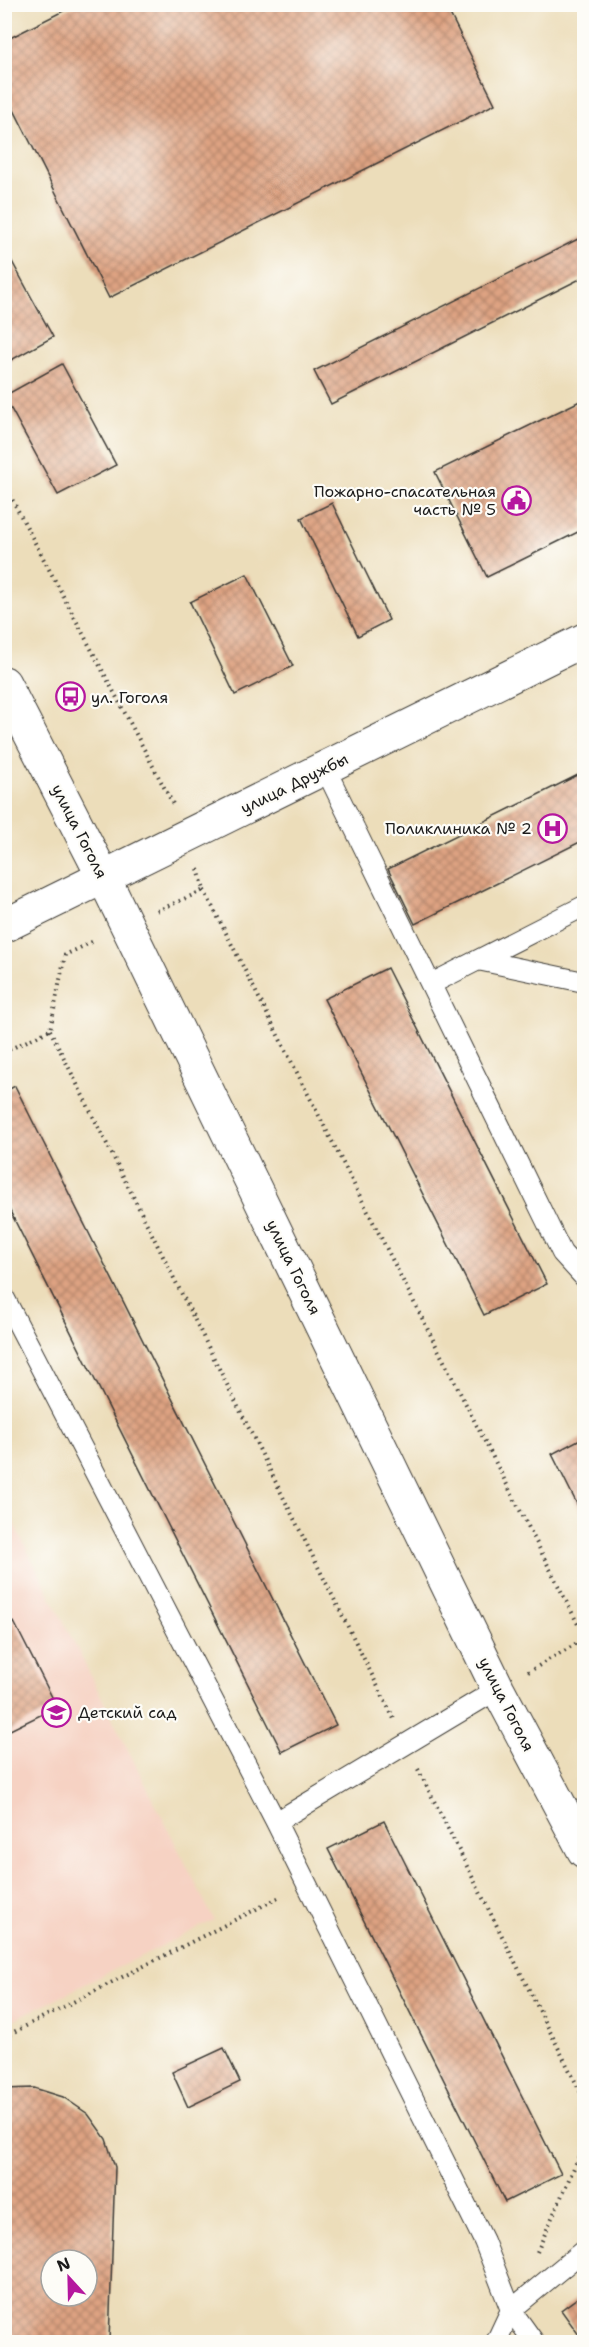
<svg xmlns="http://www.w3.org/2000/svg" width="589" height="2347" font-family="'Shantell Sans',sans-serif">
	<defs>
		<pattern id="building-cross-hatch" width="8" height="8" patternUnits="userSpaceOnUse" patternTransform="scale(1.5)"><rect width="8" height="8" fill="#dea382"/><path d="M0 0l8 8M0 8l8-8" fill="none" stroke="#b3846a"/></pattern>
	</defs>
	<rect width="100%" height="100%" fill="#fdfcf7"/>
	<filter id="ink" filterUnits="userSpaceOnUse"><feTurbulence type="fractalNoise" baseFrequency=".0167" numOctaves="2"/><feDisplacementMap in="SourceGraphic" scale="12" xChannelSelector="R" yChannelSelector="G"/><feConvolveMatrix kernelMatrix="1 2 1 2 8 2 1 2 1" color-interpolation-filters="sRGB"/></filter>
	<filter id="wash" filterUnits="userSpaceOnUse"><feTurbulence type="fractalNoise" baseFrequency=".008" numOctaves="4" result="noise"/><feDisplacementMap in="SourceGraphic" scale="24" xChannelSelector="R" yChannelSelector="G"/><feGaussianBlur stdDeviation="1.35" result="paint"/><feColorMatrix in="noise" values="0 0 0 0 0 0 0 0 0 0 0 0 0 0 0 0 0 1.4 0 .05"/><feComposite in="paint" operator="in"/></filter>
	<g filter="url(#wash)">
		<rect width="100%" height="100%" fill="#ecddba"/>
		<path fill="#f6d2c3" d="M4 1504 214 1920 5 2024H4Z"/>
		<g id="blocks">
			<path fill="url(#building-cross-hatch)" fill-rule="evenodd" d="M77 4H445L495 104 109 298 4 90V41Z
				M584 236V277L331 404 314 371Z
				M4 247 53 337 4 364Z
				M62 364 116 465 58 495 4 396Z
				M584 399V529L487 577 435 472Z
				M332 503 389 620 358 636 301 518Z
				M247 574 293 666 235 695 190 602Z
				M584 772V840L415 924 388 869Z
				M387 968 547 1284 484 1315 324 999Z
				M15 1086 336 1725 282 1752 4 1199V1092Z
				M584 1437V1518L552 1454Z
				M14 1622 57 1707 4 1733V1627Z
				M384 1821 561 2174 505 2202 328 1849Z
				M224 2048 240 2082 188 2107 172 2072Z
				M34 2088 63 2097 88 2114 106 2139 115 2167 109 2342H4V2089ZM51 2260H87V2296H51Z
				M584 2293V2342L561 2310Z"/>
		</g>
	</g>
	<g filter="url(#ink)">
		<use href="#blocks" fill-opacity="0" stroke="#3b3934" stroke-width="1.5"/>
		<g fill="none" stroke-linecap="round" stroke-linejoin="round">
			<defs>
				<path id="service" d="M325 768 562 1253 584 1277
					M478 960 584 982
					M431 984 584 906
					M4 1297 276 1822 484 2241 511 2310 534 2342
					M276 1822 498 1689
					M496 2342 511 2310 584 2250"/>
				<path id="minor" d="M4 683 104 878"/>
				<path id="tertiary" d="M104 878 498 1689 584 1851
					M4 926 584 640"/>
			</defs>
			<use href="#service" stroke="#3b3934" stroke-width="22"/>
			<use href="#minor" stroke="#3b3934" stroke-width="35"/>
			<use href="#tertiary" stroke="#3b3934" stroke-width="35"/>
			<path stroke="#3b3934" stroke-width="4" stroke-dasharray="1.5 4.5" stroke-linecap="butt" d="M4 484 174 806
				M204 890 584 1636
				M157 911 204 890 198 869
				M50 1030 394 1719
				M4 1052 50 1030 65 955 96 940
				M528 1672 584 1639
				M418 1769 584 2099
				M4 2037 282 1896
				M537 2252 584 2145"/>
			<use href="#service" stroke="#fff" stroke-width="20"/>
			<use href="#minor" stroke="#fff" stroke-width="33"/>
			<use href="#tertiary" stroke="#fff" stroke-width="33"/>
		</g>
	</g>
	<defs>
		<symbol id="civic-ring" viewBox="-11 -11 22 22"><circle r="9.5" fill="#fdfcf7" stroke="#b5179e" stroke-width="1.5"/><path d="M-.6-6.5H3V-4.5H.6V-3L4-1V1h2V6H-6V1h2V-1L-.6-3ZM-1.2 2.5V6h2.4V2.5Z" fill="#b5179e"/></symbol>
		<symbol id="bus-ring" viewBox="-11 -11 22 22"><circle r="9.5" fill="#fdfcf7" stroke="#b5179e" stroke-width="1.5"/><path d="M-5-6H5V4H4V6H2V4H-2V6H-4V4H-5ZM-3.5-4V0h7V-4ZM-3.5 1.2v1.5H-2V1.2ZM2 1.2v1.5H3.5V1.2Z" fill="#b5179e"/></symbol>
		<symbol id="hospital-ring" viewBox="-11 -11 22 22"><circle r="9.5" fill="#fdfcf7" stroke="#b5179e" stroke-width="1.5"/><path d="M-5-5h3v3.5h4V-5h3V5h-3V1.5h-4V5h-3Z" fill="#b5179e"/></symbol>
		<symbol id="school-ring" viewBox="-11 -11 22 22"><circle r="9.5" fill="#fdfcf7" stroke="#b5179e" stroke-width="1.5"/><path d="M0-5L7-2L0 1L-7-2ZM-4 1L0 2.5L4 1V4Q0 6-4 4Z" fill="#b5179e"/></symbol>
	</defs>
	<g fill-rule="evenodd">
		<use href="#civic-ring" x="500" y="484" width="33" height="33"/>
		<use href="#bus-ring" x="54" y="680" width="33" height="33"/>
		<use href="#hospital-ring" x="536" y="812" width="33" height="33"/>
		<use href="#school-ring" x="40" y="1696" width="33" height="33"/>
	</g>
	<g text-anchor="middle" stroke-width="4.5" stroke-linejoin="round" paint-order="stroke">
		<g font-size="16" fill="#1c1c1c" stroke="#fdfcf7" text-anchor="end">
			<text x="496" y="497">Пожарно-спасательная<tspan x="496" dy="18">часть № 5</tspan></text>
			<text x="91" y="703" text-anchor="start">ул. Гоголя</text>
			<text x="532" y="834">Поликлиника № 2</text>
			<text x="78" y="1718" text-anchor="start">Детский сад</text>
		</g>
		<g font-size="16" fill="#1c1c1c" stroke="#fdfcf7">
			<text transform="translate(294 783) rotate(-26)" y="6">улица Дружбы</text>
			<text transform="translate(80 831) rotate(63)" y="6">улица Гоголя</text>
			<text transform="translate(294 1267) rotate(64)" y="6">улица Гоголя</text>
			<text transform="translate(507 1704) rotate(63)" y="6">улица Гоголя</text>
		</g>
	</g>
	<rect width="589" height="2347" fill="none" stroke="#fdfcf7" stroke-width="24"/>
	<g transform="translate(69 2278) rotate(338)"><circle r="28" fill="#fdfcf7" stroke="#a3a29f" stroke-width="1.5"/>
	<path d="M0-4.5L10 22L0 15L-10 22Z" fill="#b5179e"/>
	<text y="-9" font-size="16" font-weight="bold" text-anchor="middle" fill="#1c1c1c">N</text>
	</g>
</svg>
